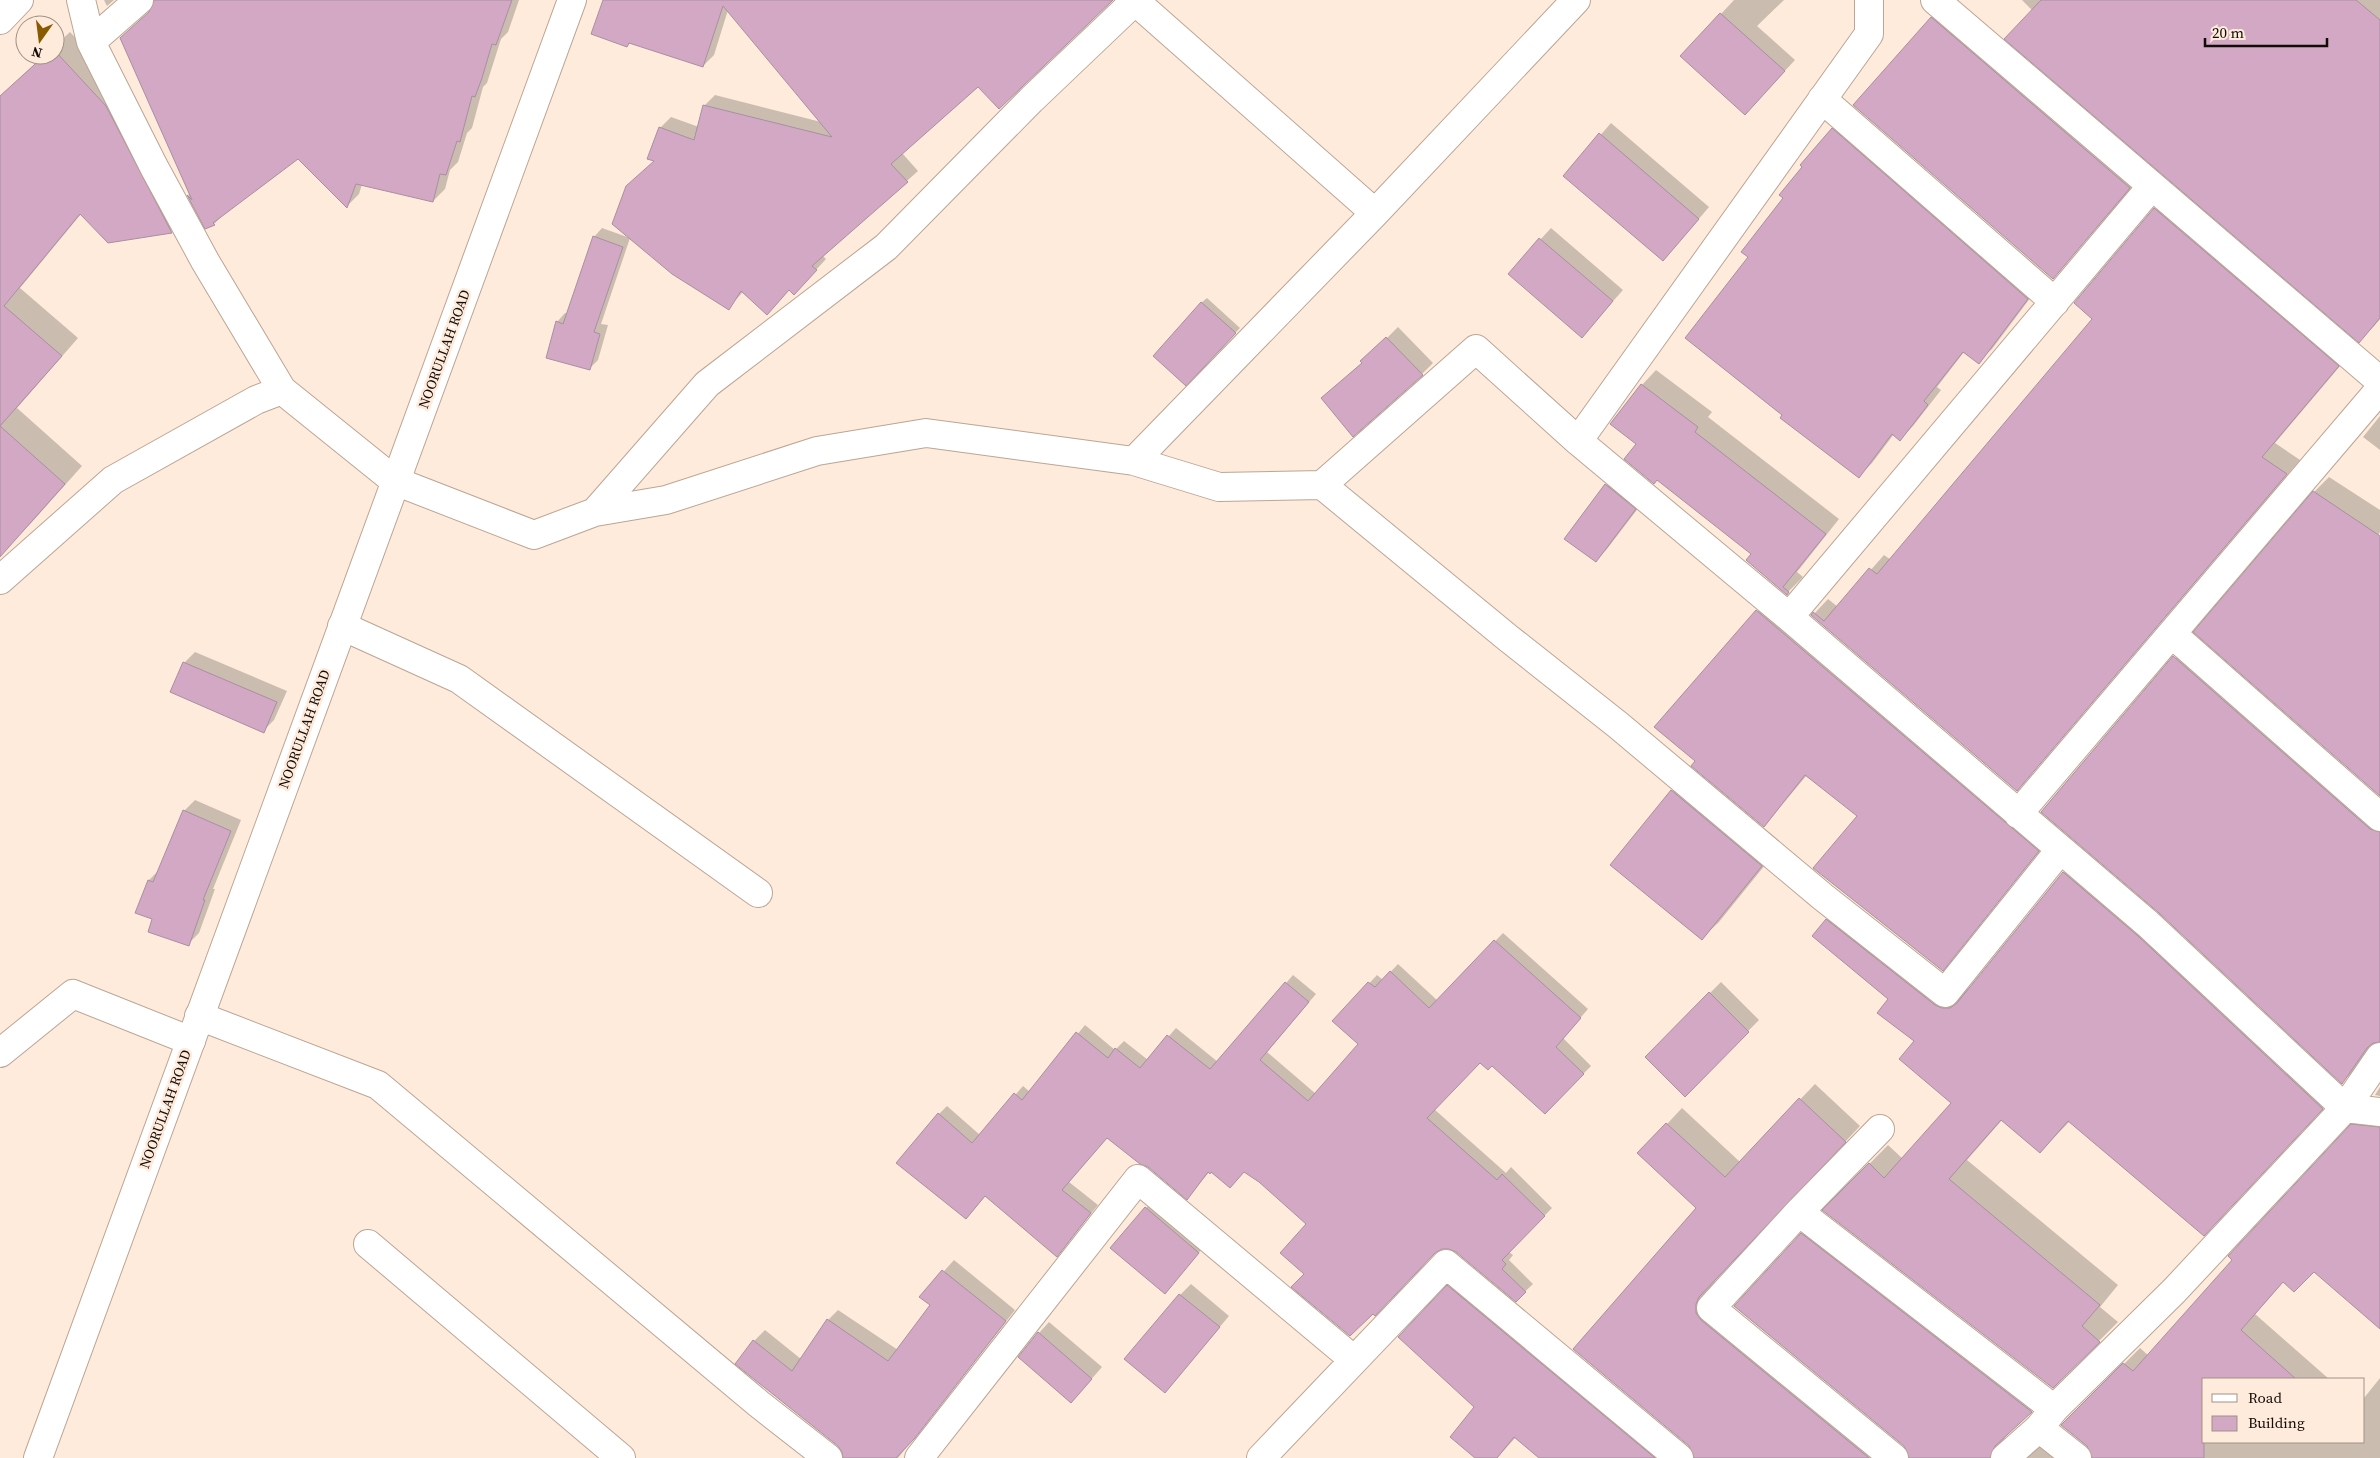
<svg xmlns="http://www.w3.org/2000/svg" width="2380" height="1458" font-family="'Source Serif 4',serif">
	<rect width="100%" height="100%" fill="#feebdc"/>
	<path fill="#0003" d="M104 0H114L107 6Z
		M155 0H519L508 32 501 39 487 83 483 87 472 128 467 133 458 162 450 170 445 189 433 201 362 184 359 194 347 206 299 157 226 212 214 224 206 227 188 195 190 193 121 38 153 9Z
		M605 0H1111L978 85 902 153 918 171 823 256 826 259 804 283 790 289 743 292 728 308 655 160 649 158 661 127 671 117 699 127 704 106 715 95 821 122 728 10 714 55 703 66 631 42 627 46Z
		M1734 0H1784L1757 26 1795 60 1755 103 1682 56Z
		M2022 0H2380V319L2375 325 2359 341Z
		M1948 1 2146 171 2053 278 1931 18Z
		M70 32 123 89 188 214 171 231 109 242 81 214 20 288 78 338 17 408 82 466 32 522 14 540 0 548V96L45 55H55V46Z
		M1846 116 2040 285 1992 349 1978 362 1964 352 1937 387 1941 390 1913 426 1900 439 1894 434 1872 463 1859 476 1784 414 1750 257 1785 198 1833 129Z
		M1611 123 1709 207 1674 248 1565 176Z
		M2169 195 2352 352 2275 443 2300 460 2017 790 1813 615 1828 599 1838 607 1884 555 1891 560 2093 319 2155 209Z
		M602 228 630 238 601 324 608 325 598 360 589 369 557 322 565 313 568 314 594 237Z
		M1551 228 1623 290 1592 325 1509 274Z
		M1207 298 1240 328 1186 384 1201 303Z
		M1398 327 1433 363 1422 374 1322 398 1363 362Z
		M1656 370 1712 412 1708 417 1839 519 1797 572 1803 577 1787 593 1753 554 1638 444 1642 385Z
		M2380 416V450L2363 437Z
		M1617 474 1646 498 1607 549 1596 560 1566 538 1606 485Z
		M2329 477 2380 510V532L2377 538 2380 540V795L2314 492Z
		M1769 599 2050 839 1942 969 1859 816 1807 775 1764 826 1696 761 1656 726Z
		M2189 642 2380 809V1040L2377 1041 2358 1067 2342 1082 2159 912 2042 811Z
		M195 652 287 691 274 720 263 731 184 663Z
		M1688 774 1778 849 1719 922 1702 938 1612 865 1672 791Z
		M195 800 241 820 213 889H215L199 933 188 944 149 880 159 870 184 811Z
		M2083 854 2341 1089 2223 1215 2070 1121 2040 1152 2002 1120 1967 1160 2118 1285 2100 1307 2118 1322 2053 1387 1824 1210 1888 1145 1903 1159 1953 1103 1889 999 1827 920 1846 901 1962 990 1970 989 2064 872Z
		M1503 933 1588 1009 1563 1038 1591 1066 1545 1113 1492 1064 1480 1061 1434 1109 1506 1173 1511 1167 1552 1208 1509 1252 1513 1255 1509 1260 1533 1284 1516 1300 1457 1251 1450 1248 1306 1274 1308 1224 1260 1181 1245 1171 1211 1170 1187 1198 1149 1166 1107 1137 1069 1182 1098 1205 1057 1255 986 1195 966 1218 939 1114 947 1106 980 1135 1023 1086 1030 1092 1085 1025 1115 1050 1124 1041 1148 1060 1176 1028 1218 1062 1293 975 1316 994 1267 1052 1316 1094 1359 1044 1334 1021 1377 975 1383 980 1398 964 1438 1001Z
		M1721 982 1759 1020 1685 1095 1646 1057Z
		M1815 1084 1860 1126 1715 1281 1710 1289 1906 1458H1695L1690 1445 1698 1208 1667 1124 1682 1108 1740 1162Z
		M2380 1087V1096L2375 1095Z
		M2368 1110 2380 1111V1327L2314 1270 2284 1281 2255 1314 2329 1379H2204V1442H2364V1398L2380 1378V1458H2093L2092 1451 2063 1425 2140 1348 2149 1356Z
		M1157 1197 1209 1241 1165 1292 1146 1208Z
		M1817 1219 2046 1396 2005 1436 2004 1445 2016 1458H1910L1802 1234Z
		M954 1260 1015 1310 898 1458H845L843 1451 754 1341 765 1330 801 1359 828 1320 838 1310 898 1350 931 1305 921 1297Z
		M1463 1271 1691 1458H1541L1516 1437 1497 1458H1477L1476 1407 1448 1286Z
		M1191 1284 1229 1316 1165 1392 1180 1295Z
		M1049 1322 1102 1367 1082 1390 1039 1333Z
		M2056 1434 2089 1458H2026Z"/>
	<path fill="#d2a8c5" stroke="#a790a0" d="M154 0H512L496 45 492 44 482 78 475 97 472 96 460 142 457 141 446 175 440 174 433 202 356 184 347 208 298 159 213 223 215 225 205 229 187 195 192 200 120 38 149 12Z
		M603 0H1113L999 109 978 87 891 164 908 182 812 266 817 270 794 295 789 290 767 315 741 291 729 310 672 274 612 224 626 186 654 161 647 159 659 127 694 140 703 105 832 137 723 6 703 67 629 43 627 47 591 34Z
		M2041 0H2356L2380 20V318L2359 343 2004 39Z
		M1720 13 1785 71 1745 115 1680 56Z
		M1931 17 2130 188 2053 279 1853 105Z
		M55 51 106 106 172 233 108 243 80 214 4 306 62 356 0 426 65 484 0 557V96L45 55H55Z
		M1832 128 2028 299 1979 364 1963 352 1924 401 1928 405 1900 441 1892 434 1859 478 1780 418 1782 415 1685 338 1748 257 1741 252 1783 198 1779 195 1802 167 1800 165Z
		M1599 133 1699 219 1663 261 1563 176Z
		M2154 208 2339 366 2262 457 2287 474 2017 791 1811 615 1813 612 1824 621 1869 568 1877 574 2092 319 2074 303Z
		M593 236 623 247 594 332 600 334 590 370 546 358 556 321 563 324Z
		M1539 238 1613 301 1582 338 1508 274Z
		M1201 302 1236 333 1186 386 1153 356Z
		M1386 337 1423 375 1353 437 1321 398 1362 363 1360 361Z
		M1641 384 1698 427 1695 432 1826 534 1783 587 1789 592 1787 595 1746 560 1751 554 1657 480 1654 484 1624 459 1636 444 1610 424Z
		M1605 484 1636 509 1596 562 1564 539Z
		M2313 491 2380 536V796L2193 632Z
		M1756 610 2039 851 1943 971 1813 868 1857 816 1805 775 1764 827 1691 766 1695 761 1654 727Z
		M2173 656 2370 829 2380 832V1042L2373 1043 2367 1048 2342 1084 2159 913 2041 812Z
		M183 662 277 702 264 733 170 692Z
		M1671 790 1762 866 1702 940 1610 865Z
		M183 810 231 831 203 900H205L189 946 148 932 152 919 135 913 148 880 153 882Z
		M2063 872 2138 936 2323 1109 2204 1236 2068 1121 2040 1153 2001 1120 1949 1179 2100 1305 2082 1326 2100 1342 2053 1388 1822 1210 1869 1163 1884 1178 1951 1103 1899 1059 1914 1041 1877 1013 1888 999 1812 936 1826 919 1935 1005 1942 1008H1950L1957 1003Z
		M1494 940 1581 1018 1556 1047 1584 1074 1545 1114 1492 1066 1488 1070 1480 1063 1427 1118 1497 1180 1502 1174 1545 1216 1502 1260 1506 1264 1502 1269 1526 1292 1516 1302 1456 1252 1449 1249H1442L1435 1253 1375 1316 1373 1314 1350 1336 1291 1287 1304 1274 1280 1253 1306 1224 1259 1182 1244 1172 1230 1188 1211 1172 1210 1174 1208 1172 1187 1200 1148 1167 1140 1164 1107 1138 1062 1190 1091 1213 1057 1257 985 1196 966 1219 896 1163 938 1113 972 1143 1014 1093 1022 1100 1076 1032 1108 1058 1115 1048 1140 1068 1167 1035 1210 1069 1285 982 1309 1002 1260 1060 1308 1101 1358 1044 1332 1021 1368 982 1375 987 1390 971 1429 1008Z
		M1709 992 1749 1032 1685 1097 1645 1057Z
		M1799 1098 1846 1142 1699 1297 1696 1304V1313L1701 1320 1869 1458H1694L1689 1446 1573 1349 1696 1208 1637 1153 1666 1123 1725 1177Z
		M2351 1124 2380 1127V1329L2314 1272 2294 1292 2283 1282 2241 1330 2296 1379H2204V1458H2092L2087 1446 2061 1425 2123 1363 2133 1371 2232 1260 2228 1256Z
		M1145 1207 1199 1253 1165 1294 1110 1248Z
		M1801 1233 2032 1412 1995 1446 1990 1458H1909L1904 1446 1734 1306Z
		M942 1270 1006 1321 915 1438 896 1458H843L842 1452 838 1446 735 1364 753 1340 792 1371 827 1319 888 1361 930 1305 919 1297Z
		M1447 1285 1655 1458H1539L1514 1437 1497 1458H1475L1450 1437 1474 1407 1398 1337Z
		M1179 1294 1220 1327 1165 1393 1124 1359Z
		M1038 1332 1092 1379 1071 1403 1018 1357Z"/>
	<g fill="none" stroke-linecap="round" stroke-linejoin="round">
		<defs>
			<path id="minor" d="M81 0 91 42 154 167 205 261 282 390 395 481 534 535 595 512 666 500 817 451 926 433 1134 461 1219 487 1322 485 1508 638 1618 725 1823 897 1945 993 2060 850
				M1935 0 2380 381
				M1135 1 1375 213
				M91 42 139 0
				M1822 99 2055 302
				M1578 441 1869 34V0
				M1134 461 1375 213 1576 0
				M1322 485 1476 349 1578 441 1789 617 2148 924 2345 1108 2380 1057
				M595 512 707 384 886 247 1031 100 1136 0
				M0 580 113 480 256 400 282 390
				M1789 617 2152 186
				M342 626 459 679 758 893
				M2172 634 2380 817
				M2018 814 2380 389
				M199 1016 378 1085 759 1404 828 1458
				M0 1053 73 994 191 1041
				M1880 1129 1799 1212 1711 1308 1894 1458
				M1799 1212 2054 1409
				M368 1244 621 1458
				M2039 1428 2077 1458
				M919 1458 1138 1179 1354 1360
				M1261 1458 1446 1264 1679 1458"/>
			<path id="tertiary" d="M0 20 19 0
				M2005 1458 2039 1428 2054 1409 2174 1291 2345 1108 2380 1112"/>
			<path id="secondary" d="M38 1458 572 0"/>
		</defs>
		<use href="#minor" stroke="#bca594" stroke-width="30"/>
		<use href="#tertiary" stroke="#bca594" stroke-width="30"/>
		<use href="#secondary" stroke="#bca594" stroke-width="30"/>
		<use href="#minor" stroke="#fff" stroke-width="28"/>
		<use href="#tertiary" stroke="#fff" stroke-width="28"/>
		<use href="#secondary" stroke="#fff" stroke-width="28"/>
	</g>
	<g text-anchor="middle" stroke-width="5" stroke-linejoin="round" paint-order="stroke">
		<g font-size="14" fill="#130c06" stroke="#feebdc">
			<text transform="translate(444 349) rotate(-70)" y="5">NOORULLAH ROAD</text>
			<text transform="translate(304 729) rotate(-70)" y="5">NOORULLAH ROAD</text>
			<text transform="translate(165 1109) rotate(-70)" y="5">NOORULLAH ROAD</text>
		</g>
	</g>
	<rect x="2202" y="1378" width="162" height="65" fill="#feebdc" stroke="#a09286"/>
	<rect x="2212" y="1394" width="25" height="8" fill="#ffffff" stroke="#a09286"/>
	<text x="2248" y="1403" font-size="15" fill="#130c06">Road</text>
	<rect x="2212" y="1416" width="25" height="15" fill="#d2a8c5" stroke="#a09286"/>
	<text x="2248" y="1428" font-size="15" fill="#130c06">Building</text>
	<g transform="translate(40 40) rotate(194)"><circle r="24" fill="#feebdc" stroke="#a09286"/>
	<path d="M0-4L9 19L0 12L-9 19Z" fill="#895b00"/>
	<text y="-8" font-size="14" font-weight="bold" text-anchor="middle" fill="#130c06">N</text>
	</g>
	<path d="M2205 38v8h122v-8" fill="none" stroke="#130c06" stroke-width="2.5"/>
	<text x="2212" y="38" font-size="15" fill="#130c06" stroke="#feebdc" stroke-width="4" paint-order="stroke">20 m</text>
</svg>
